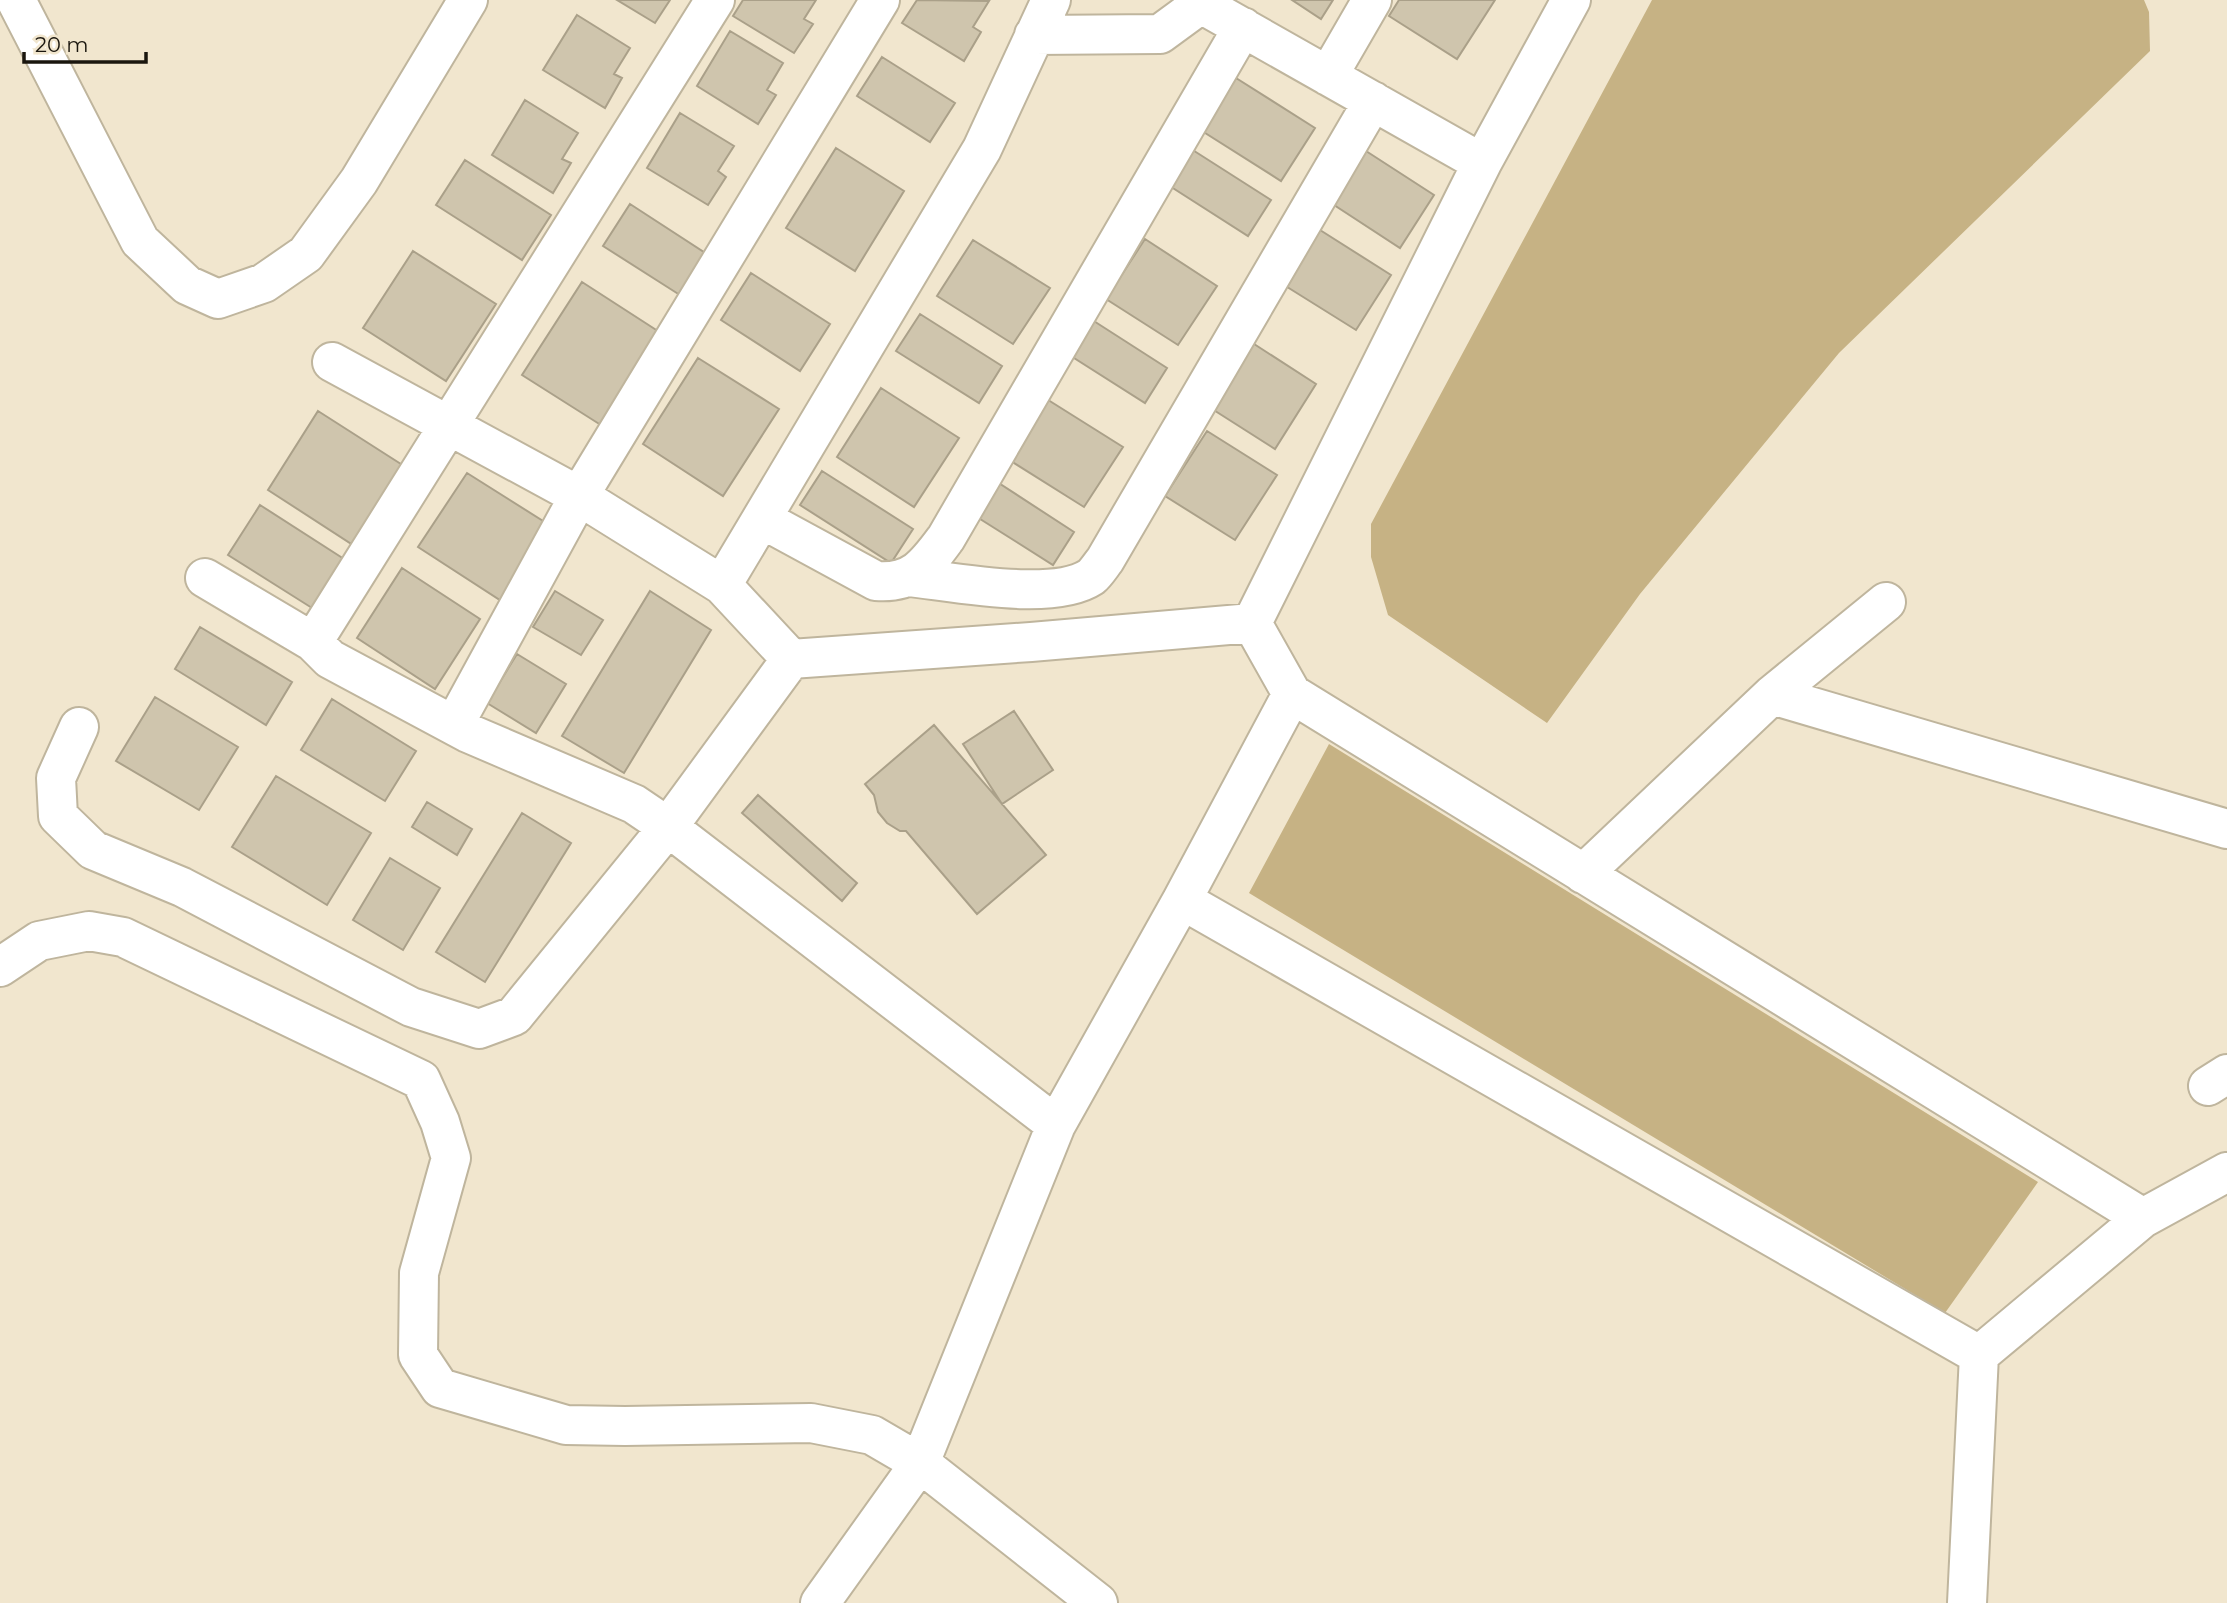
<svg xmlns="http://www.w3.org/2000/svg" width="2227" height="1603" font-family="Montserrat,sans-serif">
	<rect width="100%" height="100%" fill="#f1e6ce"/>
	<path fill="#c6b284" d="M1652 0H2144L2149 12 2150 51 1839 353 1640 594 1547 723 1388 615 1371 557V524Z
		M1329 744 2038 1182 1945 1313 1249 893Z"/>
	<path fill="#cfc5ad" stroke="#aaa089" stroke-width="2" d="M617 0H670L655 23Z
		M743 0H816L804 19 813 24 794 53 733 16Z
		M917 0 989 1 973 27 981 32 964 61 902 23Z
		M1292 0H1333L1321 19Z
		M1399 0H1495L1457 59 1389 16Z
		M577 15 630 48 614 74 622 78 605 108 543 70Z
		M730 31 783 63 767 90 776 95 758 124 697 86Z
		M882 57 955 103 930 142 857 96Z
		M1236 78 1315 128 1281 181 1202 131Z
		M525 100 578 133 562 159 571 163 553 193 492 155Z
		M680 113 734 146 718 171 726 177 708 205 647 168Z
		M1188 147 1271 200 1248 236 1165 183Z
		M836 148 904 191 855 271 786 228Z
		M1366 151 1434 195 1400 248 1331 203Z
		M465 160 551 215 522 260 436 205Z
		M630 204 710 256 683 297 603 246Z
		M1320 230 1391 275 1356 330 1284 285Z
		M1145 239 1217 286 1178 345 1106 299Z
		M973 240 1050 288 1013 344 937 296Z
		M413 251 496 304 446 381 363 328Z
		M751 273 830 324 800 371 721 320Z
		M582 282 664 335 604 427 522 375Z
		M920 314 1002 366 979 403 896 351Z
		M1086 316 1167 368 1145 403 1063 351Z
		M1251 342 1316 384 1275 449 1209 407Z
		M698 358 779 409 723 496 643 444Z
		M881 388 959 438 914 507 837 457Z
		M1045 398 1123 447 1084 507 1006 458Z
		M318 411 404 466 353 545 268 490Z
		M1207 431 1277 475 1235 540 1165 496Z
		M822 471 913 529 891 563 800 505Z
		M467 473 551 526 503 602 418 547Z
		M991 478 1074 532 1053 565 969 512Z
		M260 505 344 559 312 608 228 555Z
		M402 568 480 619 435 689 357 638Z
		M555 591 603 620 581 655 533 627Z
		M650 591 711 630 624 773 562 736Z
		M200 627 292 682 266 725 175 669Z
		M517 654 566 684 536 733 487 703Z
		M155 697 238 747 199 810 116 761Z
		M332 699 416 751 385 801 301 750Z
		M1014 711 1053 770 1002 804 963 744Z
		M934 725 1046 855 977 914 906 831H900L887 823 878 812 874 795 865 784Z
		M276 776 371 833 327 905 232 847Z
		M758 795 857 883 842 901 742 813Z
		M427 802 472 829 457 855 412 827Z
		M522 813 571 843 485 982 436 952Z
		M390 858 440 888 403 950 353 920Z"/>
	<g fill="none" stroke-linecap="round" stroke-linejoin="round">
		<defs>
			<path id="minor" d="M16 0 140 241 187 285 218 299 264 283 306 254 359 181 468 0
				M1034 35 1160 34 1201 4 1482 163
				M1328 76 1372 0
				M332 362 579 496 722 585 791 659
				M762 519 876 581C913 584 926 565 946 538L1243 27
				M909 577C954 582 1053 602 1091 577 1096 573 1101 565 1105 560L1373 101
				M205 578 313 642 330 659 468 733 634 804 668 827 1056 1125
				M722 585 982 149 1051 0
				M313 642 715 0
				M1292 694 2143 1218
				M1772 695 2227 829
				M454 725 579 496 880 0
				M79 727 56 778 58 816 93 850 182 887 411 1007 479 1029 514 1016 668 827 791 659 1031 642 1252 623
				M1583 874 1772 695 1886 602
				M1182 900 1979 1355
				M0 967 39 941 89 931 123 937 421 1080 440 1122 451 1158 419 1273 418 1355 440 1388 566 1425 625 1426 811 1423 872 1435 920 1463 1098 1603
				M2208 1086 2227 1074
				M820 1603 920 1463 1056 1125 1182 900 1292 694 1252 623 1482 163 1571 0
				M1967 1603 1979 1355 2143 1218 2227 1172"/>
		</defs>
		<use href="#minor" stroke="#bfb59d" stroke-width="42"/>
		<use href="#minor" stroke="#fff" stroke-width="38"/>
	</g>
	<path d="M24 52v10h122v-10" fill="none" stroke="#1a160e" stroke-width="3.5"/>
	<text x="35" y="52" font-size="21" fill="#1a160e" stroke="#f1e6ce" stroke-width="5" paint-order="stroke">20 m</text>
</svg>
